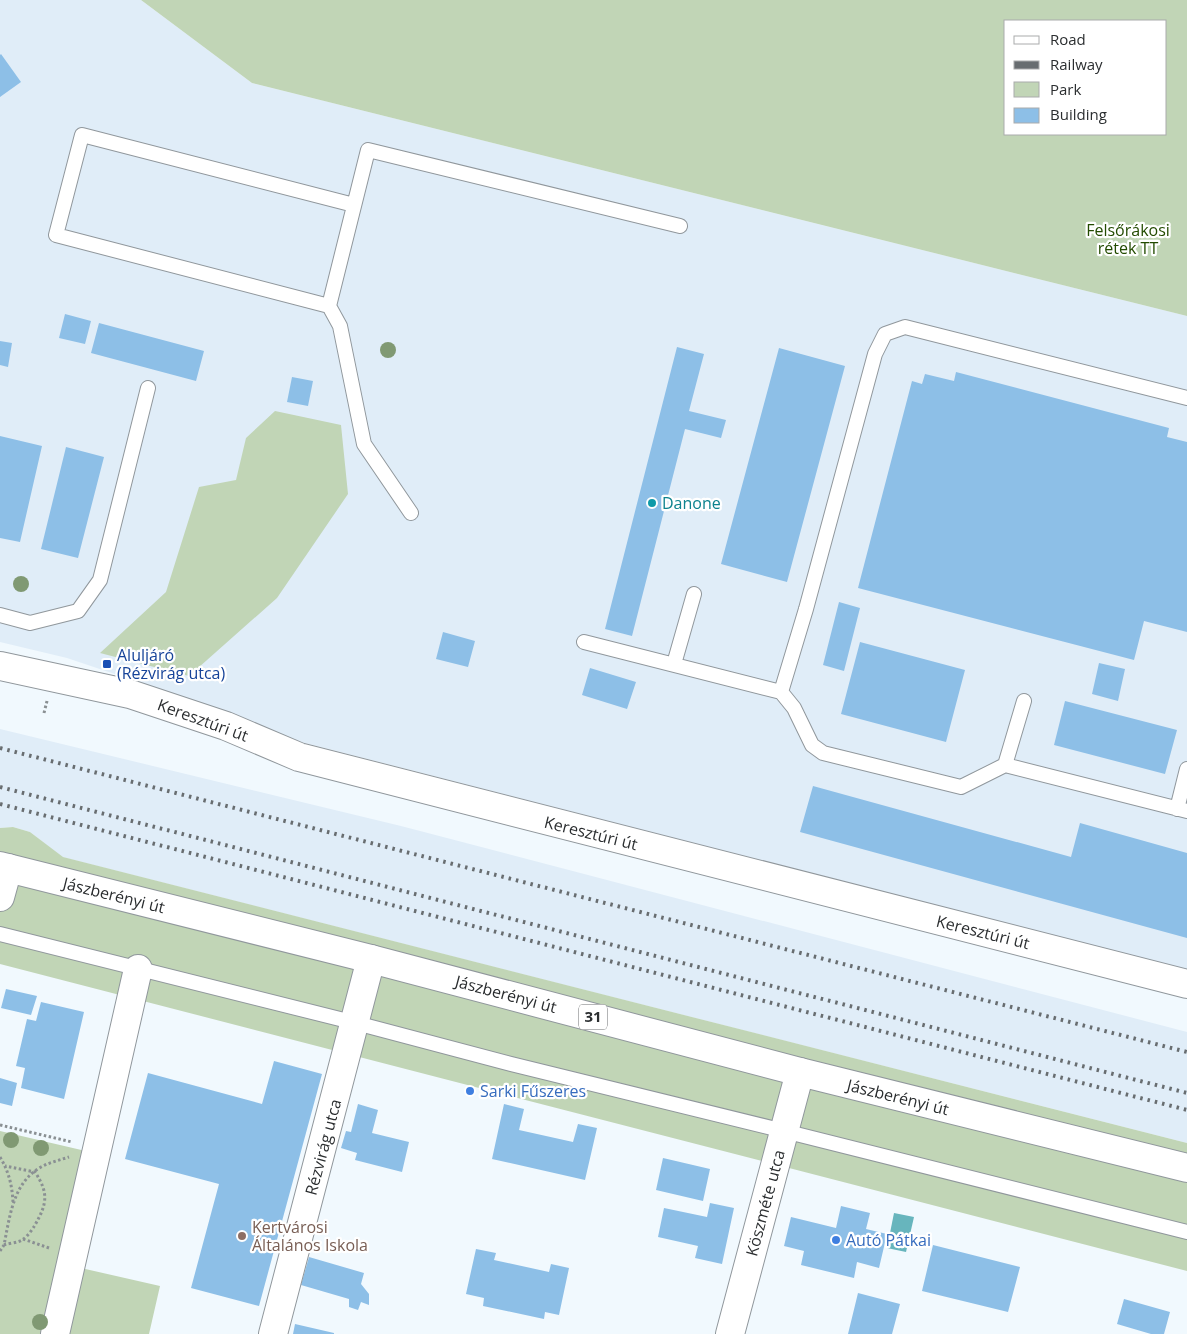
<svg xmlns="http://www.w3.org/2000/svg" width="1187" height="1334" font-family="'Open Sans',sans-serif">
	<rect width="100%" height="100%" fill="#f1f9fe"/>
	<path fill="#e0edf8" d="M0 0H141L252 83 1187 316V970L286 738 201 703 67 658 0 642Z
		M0 729 401 826 1187 1032V1143L62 857 30 832 13 827 0 828Z"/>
	<path fill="#c1d5b6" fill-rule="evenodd" d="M141 0H1187V316L252 83ZM1006 21H1166V134H1006Z
		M275 411 341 425 348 494 277 598 189 676 100 653 166 592 199 487 236 480 246 438Z
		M13 827 30 832 63 857 1187 1143V1271L0 964V828Z
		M0 1131 90 1152 50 1334H0Z
		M81 1268 160 1286 149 1334H66Z"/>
	<path fill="#67b5bd" d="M894 1213 914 1217 906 1252 887 1248Z"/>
	<path fill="#8dbfe7" d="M1 54 21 82 0 97V55Z
		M65 314 91 321 85 344 59 338Z
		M99 323 204 351 196 381 91 353Z
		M0 341 12 343 8 367 0 365Z
		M677 347 704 354 689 411 726 420 721 438 685 429 632 636 605 629Z
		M779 348 845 366 787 582 721 564Z
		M956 372 1169 428 1167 437 1187 442V632L1144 621 1134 660 858 588 912 381 922 384 925 374 954 381Z
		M292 377 313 381 308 406 287 402Z
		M0 436 42 446 20 542 0 538Z
		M66 447 104 457 78 558 41 549Z
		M839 602 860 608 844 671 823 665Z
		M443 632 475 641 468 667 436 659Z
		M860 642 965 670 946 742 841 714Z
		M1099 663 1125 669 1118 701 1092 694Z
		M590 668 636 682 627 709 582 695Z
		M1065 701 1177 730 1165 774 1054 745Z
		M813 786 1071 857 1080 823 1187 853V938L800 832Z
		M6 989 37 996 31 1015 1 1008Z
		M41 1002 84 1012 64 1099 21 1088 25 1068 16 1066 27 1019 36 1021Z
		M274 1061 322 1074 259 1306 191 1288 219 1184 125 1159 148 1073 262 1104Z
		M0 1078 17 1083 12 1106 0 1103Z
		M358 1104 378 1110 372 1133 409 1142 402 1172 355 1160 357 1153 341 1148 346 1131 351 1132Z
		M504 1104 524 1109 519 1130 573 1142 578 1124 597 1128 585 1180 492 1159Z
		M663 1158 710 1169 703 1201 656 1190Z
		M710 1203 734 1208 722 1264 695 1258 698 1246 658 1237 664 1208 707 1217Z
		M841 1206 870 1213 866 1229 887 1234 879 1268 857 1262 854 1278 801 1265 804 1251 784 1246 791 1217 836 1228Z
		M933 1245 1020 1267 1008 1312 922 1291Z
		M476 1249 496 1253 494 1260 549 1272 551 1264 569 1268 559 1315 545 1312 544 1319 483 1306 484 1298 466 1294Z
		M309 1257 364 1273 361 1284 369 1294V1305L361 1302 358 1310 349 1307V1299L301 1285Z
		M858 1293 900 1304 892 1334H848Z
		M1124 1299 1170 1312 1164 1334H1151L1117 1324Z
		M295 1324 334 1333V1334H293Z"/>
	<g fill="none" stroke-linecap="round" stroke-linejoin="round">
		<defs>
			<path id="lane" d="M329 306 56 235 82 135 354 205
				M411 513 364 444 340 326 329 306 368 150 680 226
				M0 615 30 623 78 611 100 580 148 388
				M584 642 781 692 794 708 812 745 823 753 961 787 1005 765 1187 811
				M674 664 694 594
				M781 692 806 609 875 354 885 334 905 327 1187 398
				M1005 765 1024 701
				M1177 809 1187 769
				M0 934 356 1023 511 1064 784 1131 1187 1232"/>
			<path id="street" d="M0 897 8 868
				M55 1334 138 969
				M273 1334 371 959
				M730 1334 800 1072"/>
			<path id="secondary" d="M0 666 130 694 226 726 299 757 1187 984"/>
			<path id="primary" d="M0 866 371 959 800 1072 1187 1168"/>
		</defs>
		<use href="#lane" stroke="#90979c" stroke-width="16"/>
		<use href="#street" stroke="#90979c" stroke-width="30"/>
		<use href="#secondary" stroke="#90979c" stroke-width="30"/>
		<use href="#primary" stroke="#90979c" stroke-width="30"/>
		<path stroke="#8a9093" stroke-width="3" stroke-dasharray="2.5 2.5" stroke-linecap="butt" d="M44 713 47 701
			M0 1125 72 1142
			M0 1157C9 1172 12 1185 13 1202
			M23 1239 49 1248
			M4 1245C9 1243 17 1243 22 1240 27 1237 32 1230 35 1225 47 1204 49 1193 35 1172L5 1166
			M0 1251 4 1245C10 1216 13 1181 43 1166 51 1162 60 1160 69 1157"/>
		<use href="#lane" stroke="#fff" stroke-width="14"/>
		<use href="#street" stroke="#fff" stroke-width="28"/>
		<use href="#secondary" stroke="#fff" stroke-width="28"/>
		<use href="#primary" stroke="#fff" stroke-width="28"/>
		<path stroke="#686d70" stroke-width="4" stroke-dasharray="2.5 5" stroke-linecap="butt" d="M0 748 1187 1052
			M0 787 1187 1093
			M0 804 1187 1110"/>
	</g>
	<g fill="#809973">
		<circle cx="388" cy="350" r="8"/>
		<circle cx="21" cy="584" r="8"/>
		<circle cx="11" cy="1140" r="8"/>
		<circle cx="41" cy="1148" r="8"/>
		<circle cx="40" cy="1322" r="8"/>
	</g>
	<circle fill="#0f9aa8" stroke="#fff" stroke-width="2" cx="652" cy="503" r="5"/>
	<rect fill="#1a4fb4" stroke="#fff" stroke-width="2" x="102" y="659" width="10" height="10" rx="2.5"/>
	<g fill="#3f7fe0" stroke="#fff" stroke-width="2">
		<circle cx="470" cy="1091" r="5"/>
		<circle cx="836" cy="1240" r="5"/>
	</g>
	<circle fill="#8d6e63" stroke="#fff" stroke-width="2" cx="242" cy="1236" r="5"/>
	<g text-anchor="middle" stroke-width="4.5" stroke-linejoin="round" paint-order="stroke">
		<rect fill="#fff" stroke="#6b6d6e" stroke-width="1" x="579" y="1004.5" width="28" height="25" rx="4"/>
		<g font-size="15" font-weight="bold" fill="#2b2e30">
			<text x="593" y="1022">31</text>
		</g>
		<g font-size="16" fill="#234b01" stroke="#fff">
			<text x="1128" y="236">Felsőrákosi<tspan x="1128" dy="18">rétek TT</tspan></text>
		</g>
		<g font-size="16" fill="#0d838f" stroke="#fff" text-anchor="start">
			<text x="662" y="509">Danone</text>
		</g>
		<g font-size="16" fill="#164399" stroke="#fff" text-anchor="start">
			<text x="117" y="661">Aluljáró<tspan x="117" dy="18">(Rézvirág utca)</tspan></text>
		</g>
		<g font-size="16" fill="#2b2e30" stroke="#fff">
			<text transform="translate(203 720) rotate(20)" y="6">Keresztúri út</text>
			<text transform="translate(591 833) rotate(14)" y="6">Keresztúri út</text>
			<text transform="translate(114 895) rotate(14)" y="6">Jászberényi út</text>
			<text transform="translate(983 932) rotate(14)" y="6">Keresztúri út</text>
			<text transform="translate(506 994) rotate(15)" y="6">Jászberényi út</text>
			<text transform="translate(898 1097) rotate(14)" y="6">Jászberényi út</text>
			<text transform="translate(323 1147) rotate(-75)" y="6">Rézvirág utca</text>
			<text transform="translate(765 1203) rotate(-75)" y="6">Köszméte utca</text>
		</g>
		<g font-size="16" fill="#366cbe" stroke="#fff" text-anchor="start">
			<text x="480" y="1097">Sarki Fűszeres</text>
			<text x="846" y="1246">Autó Pátkai</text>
		</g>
		<g font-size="16" fill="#785e54" stroke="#fff" text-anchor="start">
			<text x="252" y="1233">Kertvárosi<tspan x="252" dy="18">Általános Iskola</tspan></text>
		</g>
	</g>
	<rect x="1004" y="20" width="162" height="115" fill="#ffffff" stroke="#aaabac"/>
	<rect x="1014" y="36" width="25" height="8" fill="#ffffff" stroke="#aaabac"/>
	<text x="1050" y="45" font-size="15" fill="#2b2e30">Road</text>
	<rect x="1014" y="61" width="25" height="8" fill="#686d70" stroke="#aaabac"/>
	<text x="1050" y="70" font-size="15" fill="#2b2e30">Railway</text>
	<rect x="1014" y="82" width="25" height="15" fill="#c1d5b6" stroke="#aaabac"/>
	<text x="1050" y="95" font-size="15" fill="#2b2e30">Park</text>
	<rect x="1014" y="108" width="25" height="15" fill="#8dbfe7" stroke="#aaabac"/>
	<text x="1050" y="120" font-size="15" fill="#2b2e30">Building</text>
</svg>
